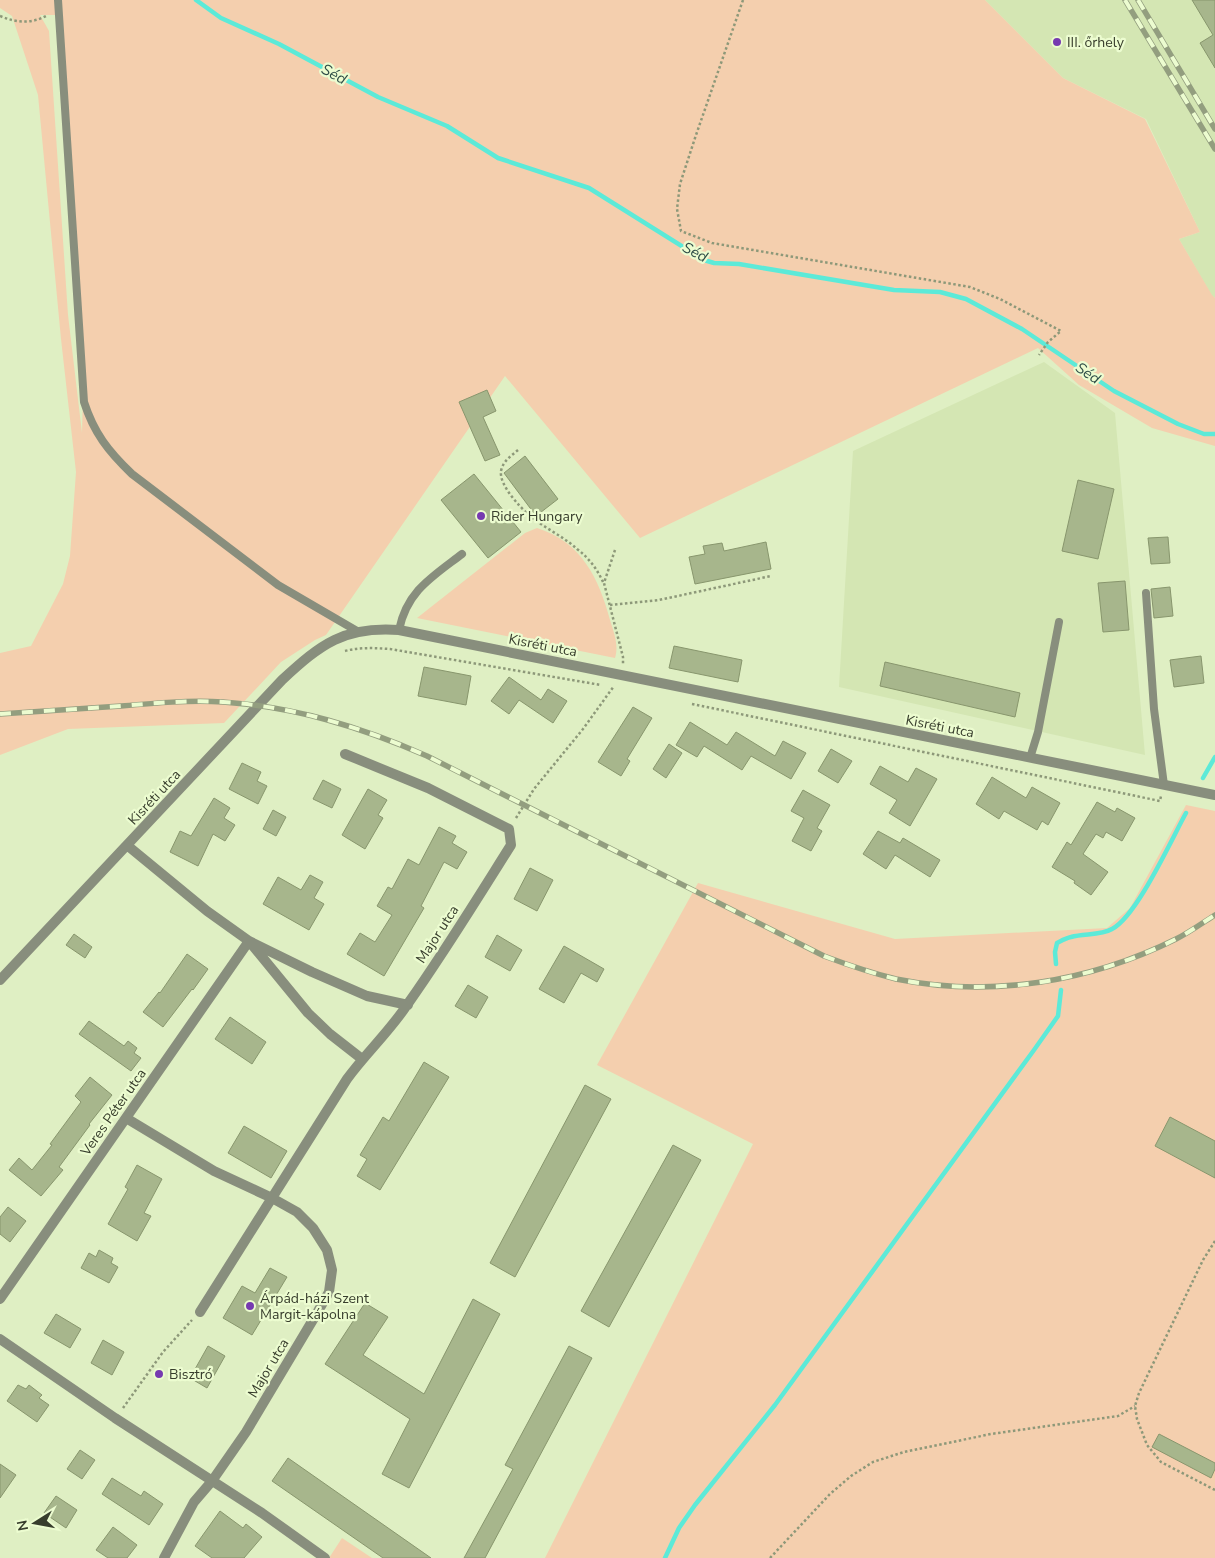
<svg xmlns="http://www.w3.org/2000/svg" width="1215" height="1558" font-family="'Nunito Sans',sans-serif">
	<rect width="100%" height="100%" fill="#dfefc3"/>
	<path fill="#d4e6b3" d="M985 0H1215V298L1212 296 1179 239 1200 232 1146 119 1063 78Z
		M1044 362 1115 413 1145 755 839 687 853 451Z"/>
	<path fill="#f4cfae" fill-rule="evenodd" d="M0 0H985L1063 78 1145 119 1200 232 1179 239 1212 295 1215 298V446L1152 428 1079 385 1038 348 640 538 505 376 326 635 315 640 281 662 224 723 68 729 0 755V653L31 646 63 584 70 556 76 472 61 339 38 95 12 16 0 8ZM40 15H58L83 394 82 433 68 315 49 31Z
		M537 528C582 542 599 579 610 620 614 633 619 645 615 658L417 618 525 533Z
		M1186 805 1215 811V1558H545L753 1144 597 1065 698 883 895 939 1107 928 1130 908Z
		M342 1538 372 1558H329Z"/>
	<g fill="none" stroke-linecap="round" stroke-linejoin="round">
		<path stroke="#5cead8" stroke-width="4.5" d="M196 0 221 18 279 44 378 97 447 126 498 158 589 188 704 260 714 263 739 264 894 290 940 292 966 299 1022 329 1114 391 1178 424 1204 434H1215
			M1203 778 1215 757
			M1056 964 1055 952 1057 943C1061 941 1066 938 1071 937 1084 933 1100 936 1112 929 1137 916 1171 840 1186 813
			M665 1558 679 1528 695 1505 775 1405 1034 1050 1058 1016 1061 990"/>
	</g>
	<path fill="#a7b68c" stroke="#88966d" d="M1192 0H1215V68L1200 43 1213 35Z
		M487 390 496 411 483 417 500 455 485 461 459 402Z
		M525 456 558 499 536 516 504 473Z
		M474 474 521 532 488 558 441 500Z
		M1078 480 1114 489 1098 559 1062 551Z
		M1168 537 1170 563 1151 564 1148 538Z
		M766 542 771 569 695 584 689 557 705 554 703 546 722 543 724 551Z
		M1125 581 1129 630 1103 632 1098 583Z
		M1170 587 1173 616 1154 618 1151 589Z
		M674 646 742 660 738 682 669 668Z
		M1201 656 1204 683 1174 687 1170 660Z
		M885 662 1020 693 1015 717 880 686Z
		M424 667 471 676 466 705 418 696Z
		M509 677 541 700 548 689 567 701 553 723 519 700 509 714 491 701Z
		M633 707 652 718 627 759 630 761 621 776 598 762Z
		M690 722 727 745 736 732 775 756 783 741 806 753 791 779 751 756 742 770 704 746 697 757 676 745Z
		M669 744 682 753 666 778 653 769Z
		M831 749 852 761 838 783 818 771Z
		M242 763 261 772 257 781 267 786 258 804 229 789Z
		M880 766 908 782 916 768 937 779 910 826 889 813 897 800 870 784Z
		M992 777 1026 798 1032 787 1060 803 1048 825 1042 821 1037 830 1004 811 999 819 976 804Z
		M323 780 341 789 332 808 313 799Z
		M368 789 387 800 378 815 383 818 365 849 342 835Z
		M803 790 830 805 817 828 822 831 811 851 792 841 804 818 791 811Z
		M214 798 230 808 224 818 235 825 225 841 213 834 198 866 170 852 180 831 191 836Z
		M1097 802 1115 812 1117 808 1135 818 1122 841 1106 832 1103 838 1096 834 1083 854 1108 872 1091 895 1074 883 1075 881 1052 867 1067 842 1071 845Z
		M273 810 286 817 276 836 263 829Z
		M439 827 456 836 452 843 467 852 457 869 444 862 421 906 424 908 384 976 347 954 360 933 375 942 392 915 377 906 388 887 392 889 408 859 419 865Z
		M878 831 900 843 903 838 940 860 930 877 895 855 886 869 863 854Z
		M530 868 553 880 537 911 514 899Z
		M310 875 323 882 314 898 324 904 309 930 263 904 278 877 301 890Z
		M74 934 92 947 85 958 66 945Z
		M497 935 522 950 510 971 485 957Z
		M564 946 604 969 597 982 581 973 564 1003 539 989Z
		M187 954 208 969 193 990 192 989 163 1027 143 1012 159 992 160 993Z
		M468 985 488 997 476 1018 455 1006Z
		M230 1017 266 1042 252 1064 215 1039Z
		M89 1021 124 1046 128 1041 137 1048 134 1053 141 1058 131 1071 79 1034Z
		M424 1062 449 1077 380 1190 357 1176 367 1159 360 1155 383 1117 389 1121Z
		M90 1077 112 1095 89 1124 90 1125 59 1167 63 1170 41 1196 9 1170 19 1158 32 1170 52 1145 50 1144 81 1102 75 1096Z
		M585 1085 611 1099 515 1277 490 1263Z
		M1170 1117 1215 1141V1178L1155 1146Z
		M244 1126 287 1151 271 1178 228 1153Z
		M673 1145 701 1160 609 1327 581 1311Z
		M137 1165 162 1179 144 1213 151 1216 137 1241 108 1224 128 1189 125 1187Z
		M8 1207 26 1221 10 1242 0 1234V1217Z
		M99 1250 113 1258 111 1263 118 1267 109 1283 81 1268 89 1253 96 1257Z
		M270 1268 287 1277 252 1335 223 1318 242 1286 255 1293Z
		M473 1299 500 1314 409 1488 382 1474 410 1419 325 1364 365 1303 388 1317 363 1355 424 1394Z
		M56 1314 81 1329 70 1348 44 1333Z
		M103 1340 124 1352 112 1375 91 1363Z
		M208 1346 225 1356 207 1388 190 1378Z
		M569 1346 592 1358 485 1558H464L513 1469 505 1465Z
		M18 1385 26 1389 29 1385 42 1395 39 1398 49 1405 37 1422 7 1401Z
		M1159 1434 1215 1463V1469L1211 1478 1152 1447Z
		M80 1450 95 1460 82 1479 67 1469Z
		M288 1458 431 1558H383L272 1481Z
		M0 1464 16 1475 0 1498Z
		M112 1478 141 1496 144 1491 163 1504 149 1525 102 1494Z
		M56 1496 77 1510 66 1528 44 1513Z
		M220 1511 243 1528 246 1524 262 1537 244 1558H212L195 1546Z
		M113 1527 137 1545 127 1558H108L96 1550Z"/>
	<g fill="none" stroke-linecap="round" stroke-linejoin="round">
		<path stroke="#8d9879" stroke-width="2.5" stroke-dasharray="2.5 2.5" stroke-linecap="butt" d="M743 0 696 135 680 184 677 209 681 231 712 243 970 287 1000 299 1061 331 1048 342 1039 355
			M0 16C17 23 32 24 48 15
			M518 450C511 456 503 461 501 471 499 485 519 506 529 515 544 528 563 536 577 549 589 558 597 569 603 582
			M615 550 604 583 623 657V664
			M610 605 659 600 771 576
			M345 651C360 647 375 648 390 649L601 685
			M692 704 1160 801 1161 796
			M516 818 534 789 583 729 614 686
			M1215 1241 1203 1260 1139 1393 1135 1406 1137 1419 1147 1445 1161 1462 1215 1490
			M123 1408 163 1352 192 1320
			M770 1558 830 1494 851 1476 873 1462 904 1452 991 1434 1118 1416 1135 1406"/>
		<path stroke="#888e7d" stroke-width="8" d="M58 0 84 402C94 433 108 451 132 474L278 585 357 631
			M1146 593 1154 709 1164 785
			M399 630C407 591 432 577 462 554
			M1030 758 1038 732 1059 622"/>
		<path stroke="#888e7d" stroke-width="10" d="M128 846 207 911 249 941 312 972 367 996 408 1005
			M0 980 282 680C321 644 344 626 399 630L1215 795
			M126 1118 214 1171 272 1198 297 1212 313 1228 327 1250 332 1270 329 1292 317 1313 246 1432 212 1481 194 1502 164 1558
			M0 1299 249 941 308 1013 330 1034 362 1059
			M200 1312 347 1079C366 1053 389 1032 407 1005 444 953 477 899 511 845L509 829 428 788 345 754
			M0 1339 115 1418 262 1513 325 1558"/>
		<defs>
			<path id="rail" d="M1125 0 1215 149
				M1138 0 1215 129
				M0 714C40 711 81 709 121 706 155 703 189 700 223 702 296 707 361 727 427 756L824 956C848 965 872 973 896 979 991 998 1090 982 1176 939 1190 932 1202 923 1215 915"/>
		</defs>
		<use href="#rail" stroke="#939e7f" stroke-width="5.5"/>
		<use href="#rail" stroke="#ecfcd0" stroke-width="4" stroke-dasharray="11" stroke-linecap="butt"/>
	</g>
	<g fill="#763ab0" stroke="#ecfcd0" stroke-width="2">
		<circle cx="1057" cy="42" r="5"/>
		<circle cx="481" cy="516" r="5"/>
		<circle cx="250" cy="1306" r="5"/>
		<circle cx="159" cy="1374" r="5"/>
	</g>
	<g text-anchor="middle" stroke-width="4.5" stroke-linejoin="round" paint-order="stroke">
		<g font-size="14" fill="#373d2c" stroke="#ecfcd0" text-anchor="start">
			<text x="1067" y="47">III. őrhely</text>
			<text x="491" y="521">Rider Hungary</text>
			<text x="260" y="1303">Árpád-házi Szent<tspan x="260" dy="16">Margit-kápolna</tspan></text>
			<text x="169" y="1379">Bisztró</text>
		</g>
		<g font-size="14" fill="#373d2c" stroke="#ecfcd0">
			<text transform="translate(543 645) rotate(11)" y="5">Kisréti utca</text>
			<text transform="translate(940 726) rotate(11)" y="5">Kisréti utca</text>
			<text transform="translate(154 797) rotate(-47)" y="5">Kisréti utca</text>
			<text transform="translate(437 934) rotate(-57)" y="5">Major utca</text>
			<text transform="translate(113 1112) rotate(-55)" y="5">Veres Péter utca</text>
			<text transform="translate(268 1368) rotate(-59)" y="5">Major utca</text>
		</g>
		<g font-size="15" font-style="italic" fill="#2e4c47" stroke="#ecfcd0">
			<text transform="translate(334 74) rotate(28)" y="5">Séd</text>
			<text transform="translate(695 252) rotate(27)" y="5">Séd</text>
			<text transform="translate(1088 373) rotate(34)" y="5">Séd</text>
		</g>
	</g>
	<g transform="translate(35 1523) rotate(259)" stroke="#ecfcd0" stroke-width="4" paint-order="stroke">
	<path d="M0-4L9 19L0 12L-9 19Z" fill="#373d2c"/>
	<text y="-8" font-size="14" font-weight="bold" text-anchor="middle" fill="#373d2c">N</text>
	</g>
</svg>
